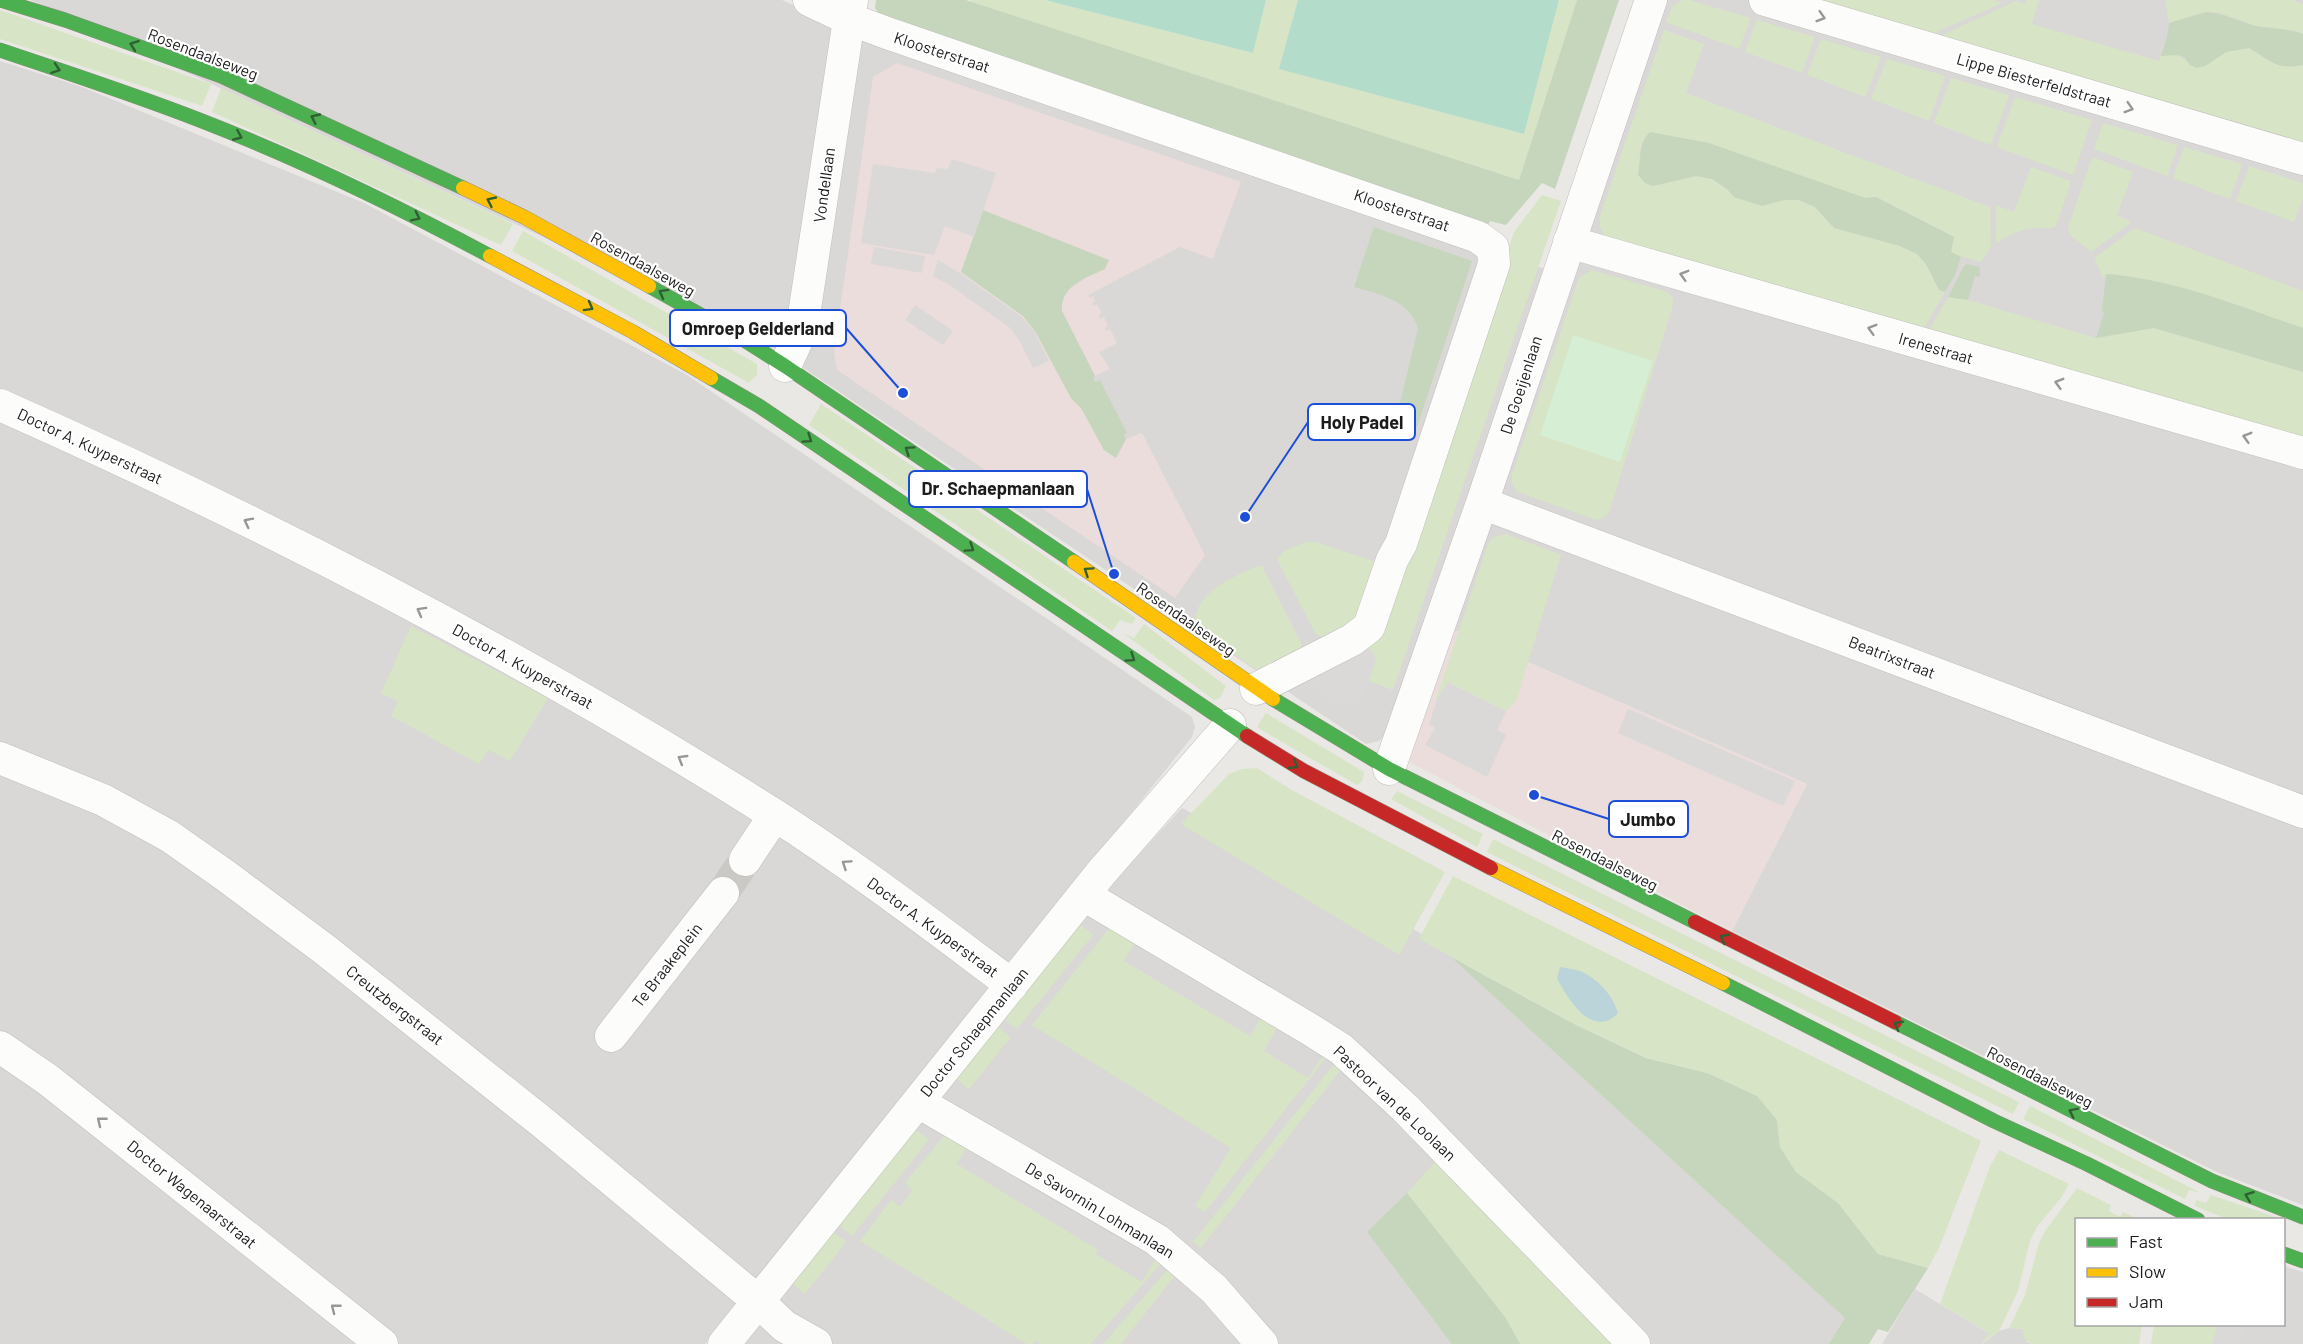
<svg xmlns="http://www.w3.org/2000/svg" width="2303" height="1344" font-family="Barlow,sans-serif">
	<rect width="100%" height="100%" fill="#eae8e4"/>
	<path fill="#d9d8d6" d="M30 0H782L813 14 1474 248 1546 269 1388 732 1379 741 1366 744 751 333Z
		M1665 0H2303V1205L2219 1173 1732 931 1807 784 1450 628Z
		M0 61 82 87 364 203 687 375 1192 717 1195 727 1192 737 705 1344H0Z
		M1182 808 1443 945 1864 1315 1845 1344H742L1116 879Z
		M2284 1266 2303 1272V1344H2190L2198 1325 2284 1324Z"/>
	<path fill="#ebdddb" d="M897 63 1241 182 1213 259 1180 247 1088 295 1089 298 1093 296 1095 301 1092 303 1093 306 1097 304 1102 313 1099 315 1100 319 1104 317 1108 326 1105 328 1106 331 1110 329 1117 343 1099 352 1110 369 1095 376 1062 311 1061 301 1065 294 1072 286 1079 282 984 210 961 272 1023 316 1035 331 1071 398 1081 408 1104 450 1116 458 1126 439 1142 433 1205 555 1175 598 837 370 834 352 873 77Z
		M1450 628 1807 784 1732 931 1409 762 1408 754Z"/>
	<path fill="#d8d8d6" d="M2009 1328 2023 1329 2027 1342 2032 1344H1982L1999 1331Z"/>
	<path fill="#d7e4c6" d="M971 0H1045L1253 53 1266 0H1298L1280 69 1524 134 1559 0H1577L1519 180 971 2Z
		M1682 0H1689L1751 18 1739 49 1666 22 1672 7Z
		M1792 0H1992L2003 3 1938 31 1934 42Z
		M2027 0H2039L2032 24 2159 61 2161 56C2174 54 2181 54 2190 65L2205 66 2226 52 2249 48C2271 61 2276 70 2303 65V151L1938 43 1942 35 2016 1 2025 4Z
		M2165 0H2292L2303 4V34L2296 31 2256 26 2217 12H2206L2169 23Z
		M0 10 211 84 202 106 0 39Z
		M1757 20 1815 37 1802 73 1745 52Z
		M1664 30 1704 44 1686 93 1990 207 1991 247 1981 262 1953 254 1951 252 1954 237 1876 197 1865 198 1809 179 1645 137 1639 151 1642 162 1639 169 1645 183 1653 186 1696 176 1712 179 1727 189 1734 197 1762 206 1784 200H1799L1815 207 1834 228 1900 246 1917 254 1926 264 1939 290 1945 292 1923 330 1605 237 1600 226V216Z
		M1821 39 1881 57 1865 97 1807 75Z
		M1887 59 1945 76 1929 121 1871 99Z
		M1951 78 2009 95 1991 145 1934 123Z
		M221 88 513 224 501 245 212 112Z
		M2015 97 2092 120 2073 175 1997 147Z
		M2103 123 2178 145 2167 176 2094 149Z
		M2184 147 2242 164 2230 199 2173 178Z
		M2092 157 2133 172 2117 215 2130 221 2129 224 2091 252 2070 235 2068 228Z
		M2249 166 2303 183V198L2294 222 2236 201Z
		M2031 167 2071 181 2056 226C2050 230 2045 227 2037 228 2022 229 2008 234 1996 244V205L2014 212Z
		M1542 195 1561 201 1393 690 1369 681 1376 658 1369 648 1384 624 1514 232Z
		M2135 228 2303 291V328C2238 306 2174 279 2106 274L2104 279 2094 258Z
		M523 231 757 364V375L749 383 512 251Z
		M1592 270 1668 292 1673 299V305L1609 513 1603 518 1596 520 1518 492 1512 484V475L1579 278Z
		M1948 297 1968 300 2096 338 2154 328 2303 372V440L1928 332Z
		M821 404 1136 618 1132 624 1120 620 1112 631 809 425Z
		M1506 534 1561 555 1516 702 1506 711 1448 682 1437 701 1436 699 1488 544 1493 537Z
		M1306 542H1316L1373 561 1377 564 1356 624 1324 638 1315 633 1277 559 1284 551Z
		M1257 566H1262L1301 643V649L1259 671 1194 627C1193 593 1231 578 1257 566Z
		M1144 624 1226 686 1220 698 1214 700 1123 633 1134 638Z
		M411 626 548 698 510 761 489 750 479 764 391 716 398 701 381 693Z
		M1266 713 1364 772 1362 782 1357 785 1258 728 1259 723Z
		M1257 768 1292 790 1445 872 1399 955 1181 824 1229 774 1242 769Z
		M1397 791 1483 834 1477 847 1391 799Z
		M1493 839 2019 1102 2013 1114 1487 852Z
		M1453 876 1981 1141 1939 1248 1928 1268 1878 1254 1838 1203 1796 1172 1780 1147 1777 1120 1707 1073 1647 1058 1576 1025 1419 939Z
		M1081 925 1093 935 1017 1029 1003 1018Z
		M1111 926 1136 941 1124 961 1250 1036 1262 1016 1278 1026 1264 1051 1308 1078 1324 1054 1327 1056 1205 1212 1195 1206 1231 1148 1032 1025Z
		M997 1026 1011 1037 969 1089 955 1078Z
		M1336 1062 1343 1067 1201 1248 1193 1242Z
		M2030 1106 2201 1193 2189 1190 2185 1199 2023 1119Z
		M916 1130 929 1140 852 1236 838 1224 910 1135Z
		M948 1131 969 1144 957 1164 1098 1250 1096 1254 1142 1282 1157 1257 1163 1261 1091 1344H1043L1035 1341 1032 1344H1027L860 1241 891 1200 900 1207 913 1190 905 1183Z
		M1999 1150 2069 1184 2061 1198 2037 1227 2030 1241 2018 1291 1999 1331 1983 1342 1987 1332 1940 1304 1990 1166Z
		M1437 1160 1617 1344H1520L1505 1317 1407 1193Z
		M2077 1188 2111 1205 2109 1211 2120 1217 2123 1212 2139 1219 2076 1220V1324L2142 1325 2139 1344H2032L2024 1339 2023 1329 2009 1328 2025 1295 2039 1243 2045 1231Z
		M2211 1195 2282 1219H2227L2195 1206 2196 1200 2206 1203Z
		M833 1231 846 1242 805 1294 791 1283Z
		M1170 1267 1178 1272 1121 1344H1103Z
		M2154 1325V1324L2218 1325 2212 1344H2151Z"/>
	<path fill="#c6d6bc" d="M876 0H966L1519 180 1577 0H1619L1555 189 1542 183 1506 225 1490 221 1487 227 883 20 875 8Z
		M2206 12C2224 13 2239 22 2256 26 2272 29 2288 28 2303 34V65C2275 70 2272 61 2249 48L2226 52 2205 66 2197 68 2190 65 2184 57 2177 55 2161 56 2167 37 2169 23Z
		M1650 132 1709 143 1865 198 1876 197 1954 237 1951 252 1961 257 1955 275 1945 292 1939 290 1926 264 1917 254 1900 246 1834 228 1815 207 1799 200H1784L1762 206 1734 197 1727 189 1712 179 1696 176 1653 186 1645 183 1638 175C1641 160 1638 144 1650 132Z
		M983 210 1109 260 1105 269C1086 278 1060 286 1062 311L1095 376 1093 378 1095 382 1100 380 1127 433 1124 435 1126 439 1116 458 1104 450 1081 408 1071 398 1035 331 1023 316 961 272Z
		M1374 227 1472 261 1417 427 1396 420 1418 328C1408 299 1381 295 1354 287Z
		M1967 264 1979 267 1980 277 1975 276 1968 300 1948 297 1964 266Z
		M2106 274C2174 279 2238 306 2303 328V372L2154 328 2096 338 2104 313 2102 311Z
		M1451 957 1576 1025 1646 1058 1707 1073 1757 1096 1777 1120 1780 1147 1796 1172 1838 1203 1878 1254 1928 1268 1888 1332 1878 1329 1869 1344H1829L1845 1318Z
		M1407 1193 1505 1317 1520 1344H1452L1367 1232Z"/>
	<path fill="#d5eed4" d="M1573 335 1653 361 1620 462 1540 435Z"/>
	<path fill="#b4dcca" d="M1045 0H1266L1253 53Z
		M1298 0H1559L1524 134 1279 69Z"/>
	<path fill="#dad9d8" d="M952 159 996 173 974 237 945 226 934 255 861 243 873 164 935 173 936 168 948 169Z
		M874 247 925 256 922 273 871 264Z
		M938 260 960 273 1022 317 1034 331 1049 361 1033 368 1019 340 1009 327 951 286 933 276Z
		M915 305 953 331 943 345 905 320Z
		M1369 648 1376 657 1363 698 1354 709 1342 711 1299 682Z
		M1447 682 1506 711 1497 730 1506 735 1487 777 1425 745 1435 728 1429 724 1437 700Z
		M1628 709 1795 781 1783 806 1618 733Z
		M1915 1289 1988 1333 1982 1344H1882Z
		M2218 1325H2246L2240 1344H2212Z"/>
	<path fill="#bbd4da" d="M1560 967C1566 968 1574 969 1580 971 1597 978 1613 995 1618 1013 1594 1040 1567 999 1557 978Z"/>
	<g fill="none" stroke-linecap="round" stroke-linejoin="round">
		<path stroke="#cbc9c6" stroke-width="32" stroke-dasharray="32 16" stroke-linecap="butt" d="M723 893 745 860"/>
		<defs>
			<path id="street" d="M809 0 849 19 887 33 1478 237 1493 248 1494 264 1401 544 1392 560 1369 627 1352 640 1256 689
				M1765 0 2303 159
				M1569 242 2303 453
				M785 366 800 334 804 315 852 0
				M0 405C266 523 527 658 773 814 856 867 934 927 1012 985
				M1482 503 2303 812
				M0 758 103 800 169 836 226 876 324 949 542 1122 758 1301 784 1326 816 1344
				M1389 769 1482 503 1651 0
				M745 860 775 815
				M1084 895 1311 1030 1341 1049 1405 1108 1634 1344
				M611 1036 723 893
				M0 1047 47 1079 382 1344
				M918 1102 1157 1240 1214 1289 1262 1344
				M724 1344 1101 873 1230 725"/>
			<path id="fast" d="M0 0 65 20 221 76 463 188
				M0 50C68 73 136 95 202 121 300 159 397 206 490 256
				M649 286 733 333 785 366 1074 562
				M711 378 759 406 1247 736
				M1273 699 1389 769 1695 922
				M1723 983 1994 1121 2087 1164 2198 1220
				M1895 1022 2212 1181 2303 1217
				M2284 1254 2303 1261"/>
			<path id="slow" d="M463 188 524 217 649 286
				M490 256 633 332 711 378
				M1074 562 1273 699
				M1491 868 1723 983"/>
			<path id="jam" d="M1247 736 1304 771 1491 868
				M1695 922 1895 1022"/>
		</defs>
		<use href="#street" stroke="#c0bfbd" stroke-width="33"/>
		<use href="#fast" stroke="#90917f" stroke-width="15"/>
		<use href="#slow" stroke="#90917f" stroke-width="15"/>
		<use href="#jam" stroke="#90917f" stroke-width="15"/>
		<use href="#street" stroke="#fcfcfb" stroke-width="32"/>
		<use href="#fast" stroke="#4caf50" stroke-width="14"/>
		<use href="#slow" stroke="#ffc107" stroke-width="14"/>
		<use href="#jam" stroke="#c62828" stroke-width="14"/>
	</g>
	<defs><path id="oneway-chevron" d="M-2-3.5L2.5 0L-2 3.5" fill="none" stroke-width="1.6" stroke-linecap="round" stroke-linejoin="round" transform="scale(1.5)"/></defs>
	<g stroke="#979797">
		<use href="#oneway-chevron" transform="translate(1821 17) rotate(17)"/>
		<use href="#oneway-chevron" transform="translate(2129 108) rotate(17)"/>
		<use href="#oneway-chevron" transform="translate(1684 275) rotate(-164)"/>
		<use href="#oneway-chevron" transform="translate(1872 329) rotate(-164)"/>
		<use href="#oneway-chevron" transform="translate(2059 383) rotate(-164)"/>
		<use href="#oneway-chevron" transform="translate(2247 437) rotate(-164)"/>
		<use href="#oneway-chevron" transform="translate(248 522) rotate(-153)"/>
		<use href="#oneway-chevron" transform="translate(421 611) rotate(-151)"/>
		<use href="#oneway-chevron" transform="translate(682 759) rotate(-149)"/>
		<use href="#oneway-chevron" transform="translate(846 864) rotate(-146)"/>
		<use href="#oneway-chevron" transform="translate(101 1121) rotate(-141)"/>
		<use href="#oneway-chevron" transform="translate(335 1308) rotate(-142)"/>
	</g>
	<g stroke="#325e33">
		<use href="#oneway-chevron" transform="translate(134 45) rotate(-160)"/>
		<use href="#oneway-chevron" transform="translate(56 69) rotate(19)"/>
		<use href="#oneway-chevron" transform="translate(315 118) rotate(-155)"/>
		<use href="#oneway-chevron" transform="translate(238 136) rotate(23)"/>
		<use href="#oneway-chevron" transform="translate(491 201) rotate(-155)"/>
		<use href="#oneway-chevron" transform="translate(416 217) rotate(26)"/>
		<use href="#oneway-chevron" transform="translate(663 293) rotate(-151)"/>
		<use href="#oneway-chevron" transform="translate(589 307) rotate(29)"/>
		<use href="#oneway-chevron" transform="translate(808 439) rotate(34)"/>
		<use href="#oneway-chevron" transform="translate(909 450) rotate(-146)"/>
		<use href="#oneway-chevron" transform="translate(970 548) rotate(34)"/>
		<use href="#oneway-chevron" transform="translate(1088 571) rotate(-146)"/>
		<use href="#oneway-chevron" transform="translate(1131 658) rotate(34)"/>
		<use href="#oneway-chevron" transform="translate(1294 765) rotate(32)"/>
		<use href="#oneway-chevron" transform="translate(1724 938) rotate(-153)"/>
		<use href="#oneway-chevron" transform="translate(1898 1025) rotate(-153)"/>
		<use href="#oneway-chevron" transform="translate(2073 1112) rotate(-154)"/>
		<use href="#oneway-chevron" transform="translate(2249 1196) rotate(-159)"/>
	</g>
	<g text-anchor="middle" stroke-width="4.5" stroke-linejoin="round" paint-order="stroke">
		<g font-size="16" fill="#1c1c1c" stroke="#fff">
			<text transform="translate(942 52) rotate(18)" y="6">Kloosterstraat</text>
			<text transform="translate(203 54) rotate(21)" y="6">Rosendaalseweg</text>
			<text transform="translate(2034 80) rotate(16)" y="6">Lippe Biesterfeldstraat</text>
			<text transform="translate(824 185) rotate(-82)" y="6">Vondellaan</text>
			<text transform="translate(1402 210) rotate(19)" y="6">Kloosterstraat</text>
			<text transform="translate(643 264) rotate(29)" y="6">Rosendaalseweg</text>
			<text transform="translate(1936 348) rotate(16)" y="6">Irenestraat</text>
			<text transform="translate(1521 385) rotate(-72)" y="6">De Goeijenlaan</text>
			<text transform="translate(90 446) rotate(25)" y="6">Doctor A. Kuyperstraat</text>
			<text transform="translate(1186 619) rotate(35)" y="6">Rosendaalseweg</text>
			<text transform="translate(1892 657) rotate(21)" y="6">Beatrixstraat</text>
			<text transform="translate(523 666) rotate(29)" y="6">Doctor A. Kuyperstraat</text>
			<text transform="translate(1605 860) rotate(27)" y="6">Rosendaalseweg</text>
			<text transform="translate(933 927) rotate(36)" y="6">Doctor A. Kuyperstraat</text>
			<text transform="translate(667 965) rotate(-52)" y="6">Te Braakeplein</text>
			<text transform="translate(395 1005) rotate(38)" y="6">Creutzbergstraat</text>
			<text transform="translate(974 1032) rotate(-51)" y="6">Doctor Schaepmanlaan</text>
			<text transform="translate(2040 1077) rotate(27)" y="6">Rosendaalseweg</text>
			<text transform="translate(1395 1103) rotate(43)" y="6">Pastoor van de Loolaan</text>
			<text transform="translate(192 1194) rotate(39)" y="6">Doctor Wagenaarstraat</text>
			<text transform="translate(1100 1210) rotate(31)" y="6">De Savornin Lohmanlaan</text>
		</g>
	</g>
	<path fill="none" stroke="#1d4ed8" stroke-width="2" d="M903 393L846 328M1245 517L1308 422M1114 574L1087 489M1534 795L1609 819"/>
	<g fill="#1d4ed8" stroke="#fff" stroke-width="2">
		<circle cx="903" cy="393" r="6"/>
		<circle cx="1245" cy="517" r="6"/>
		<circle cx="1114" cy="574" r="6"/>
		<circle cx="1534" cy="795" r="6"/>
	</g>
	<g fill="#fff" stroke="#1d4ed8" stroke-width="2">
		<rect x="670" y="310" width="176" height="36" rx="6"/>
		<rect x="1308" y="404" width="107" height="36" rx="6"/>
		<rect x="909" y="471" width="178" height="36" rx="6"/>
		<rect x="1609" y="801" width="79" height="36" rx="6"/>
	</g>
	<g font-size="18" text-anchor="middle" font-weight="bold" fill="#1c1c1c">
		<text x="758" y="335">Omroep Gelderland</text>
		<text x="1362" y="429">Holy Padel</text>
		<text x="998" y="495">Dr. Schaepmanlaan</text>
		<text x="1648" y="826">Jumbo</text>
	</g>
	<rect x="2075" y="1218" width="210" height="108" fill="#ffffff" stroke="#a4a4a4" stroke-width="1.5"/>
	<rect x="2087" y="1238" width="30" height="9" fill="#4caf50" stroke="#a4a4a4" stroke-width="1.5"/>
	<text x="2129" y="1248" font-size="18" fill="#1c1c1c">Fast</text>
	<rect x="2087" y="1268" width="30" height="9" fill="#ffc107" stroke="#a4a4a4" stroke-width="1.5"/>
	<text x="2129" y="1278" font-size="18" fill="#1c1c1c">Slow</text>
	<rect x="2087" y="1298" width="30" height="9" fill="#c62828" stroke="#a4a4a4" stroke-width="1.5"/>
	<text x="2129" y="1308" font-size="18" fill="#1c1c1c">Jam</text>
</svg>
